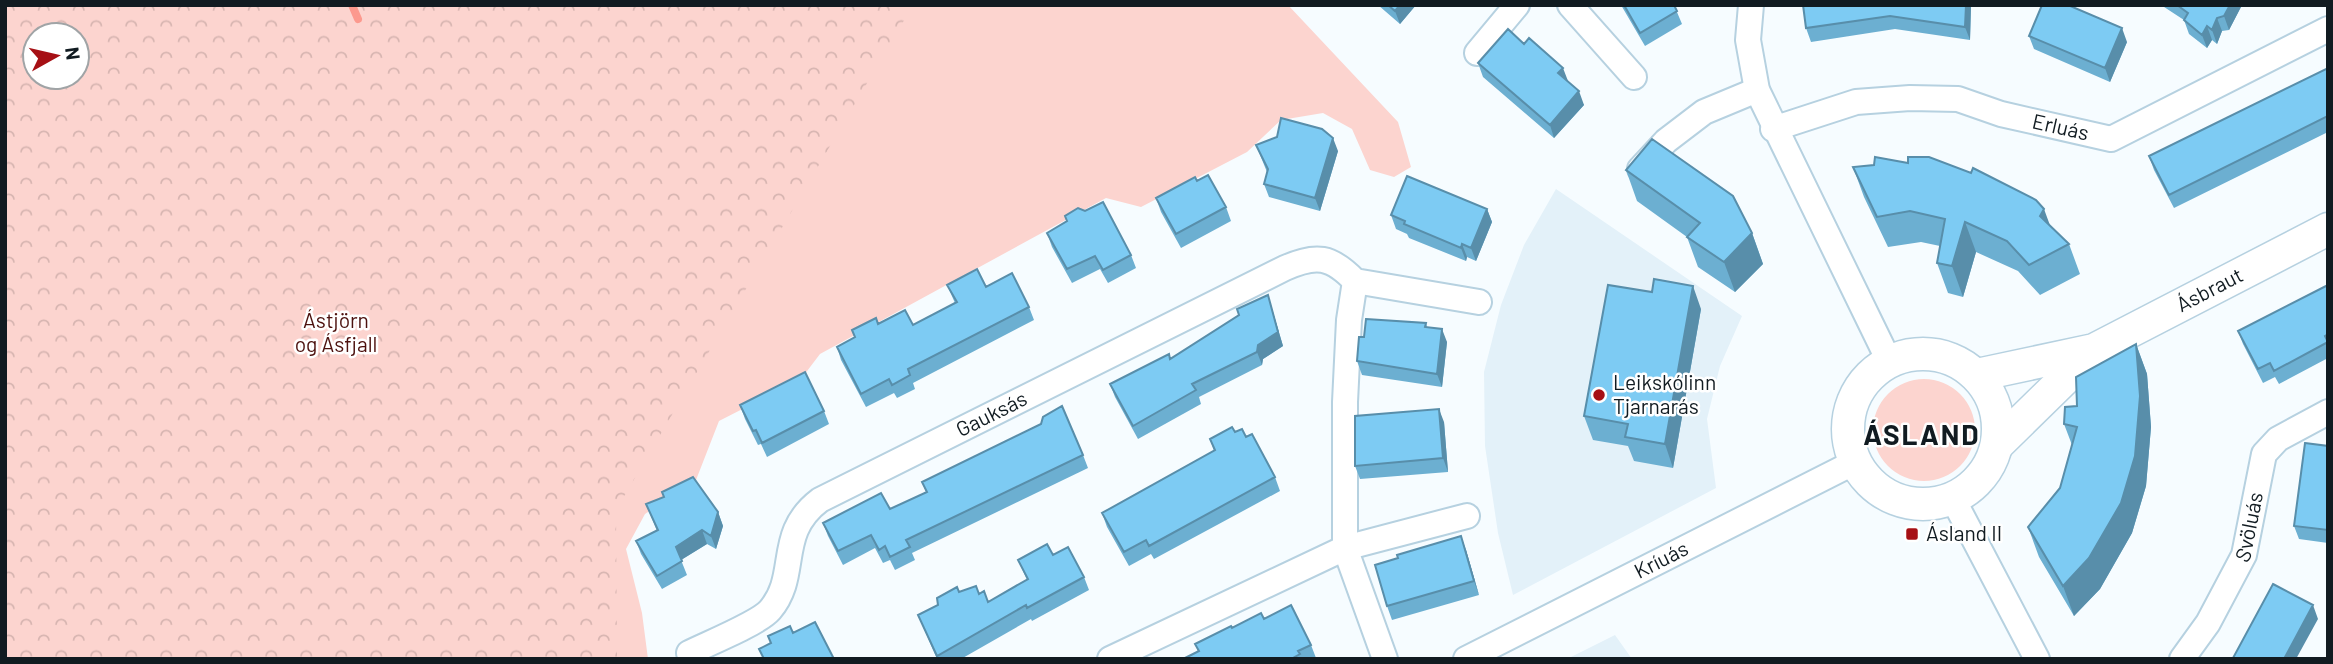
<svg xmlns="http://www.w3.org/2000/svg" width="2333" height="664" font-family="Barlow,sans-serif">
	<defs>
		<pattern id="park-crowns" width="20" height="18" patternUnits="userSpaceOnUse" patternTransform="scale(1.75)"><rect width="20" height="18" fill="#fcd4cf"/><path d="M2 6a3 3 0 1 1 6 0M12 15a3 3 0 1 1 6 0" fill="none" stroke="#d7b5b1"/></pattern>
	</defs>
	<rect width="100%" height="100%" fill="#f6fcff"/>
	<path fill="#e3f1f9" d="M1556 189 1742 316 1720 366 1707 419 1716 488 1513 595 1498 533 1485 446 1484 372 1501 305 1524 245Z
		M1615 635 1632 659H1567Z"/>
	<path fill="#fcd4cf" fill-rule="evenodd" d="M5 5H1288L1398 122 1411 167 1394 177 1370 170 1352 129 1323 113 1281 120 1247 152 1141 207 1106 198 820 354 801 379 719 421 696 480 645 514 626 549 642 613 648 659H5ZM35 35H77V77H35Z
		M1873 430a51 51 0 1 1 102 0a51 51 0 1 1-102 0Z"/>
	<path fill="url(#park-crowns)" fill-rule="evenodd" d="M5 5H913L616 510 617 659H5ZM35 35H77V77H35Z"/>
	<g fill="none" stroke-linecap="round" stroke-linejoin="round">
		<path stroke="#fc998e" stroke-width="8" d="M352 5 358 19"/>
		<defs>
			<g id="minor">
				<path d="M1570 5 1634 77"/>
				<path d="M1751 5 1748 40 1757 90 1889 361"/>
				<path d="M1477 53 1517 5"/>
				<path id="s1" d="M1773 129 1856 102 1910 98 1958 99 2001 114 2111 139 2328 29"/>
				<path d="M1640 169 1666 141 1704 112 1757 90"/>
				<path d="M1355 281 1349 320 1345 402V548L1385 659"/>
				<path d="M1953 499 2037 659"/>
				<path id="s2" d="M689 653C707 644 759 623 770 610 800 575 775 534 820 500L1285 268C1316 254 1331 256 1355 281L1479 302"/>
				<path d="M1110 659 1345 548 1467 516"/>
				<path id="s3" d="M1466 659 1855 462"/>
				<path id="s4" d="M2182 659 2208 623 2244 555 2264 454 2278 439 2328 412"/>
			</g>
			<g id="tertiary">
				<circle cx="1923" cy="429" r="75"/>
				<path id="s5" d="M1977 375 2094 350 2328 229"/>
				<path d="M1998 444 2093 351"/>
			</g>
		</defs>
		<use href="#minor" stroke="#b6d1e0" stroke-width="28"/>
		<use href="#tertiary" stroke="#b6d1e0" stroke-width="35"/>
		<use href="#minor" stroke="#fff" stroke-width="24"/>
		<use href="#tertiary" stroke="#fff" stroke-width="32"/>
	</g>
	<path fill="#6cafd1" d="M1378 5H1416L1400 24Z
		M1621 5H1674L1682 24 1645 46Z
		M1803 5H1971L1970 40 1895 29 1811 42 1806 28Z
		M2161 5H2242L2229 30 2222 31 2217 44 2212 40 2207 48 2189 34 2184 20Z
		M2029 36 2127 42 2110 82 2034 49Z
		M1478 63 1568 81 1584 105 1554 138 1483 77Z
		M2328 68V132L2174 208 2154 170 2149 156Z
		M1256 145 1338 151 1320 211 1269 197 1264 184 1267 172Z
		M1853 167 2050 226 2069 244 2080 274 2040 295 2018 271 1976 252 1963 297 1948 293 1937 263 1940 246 1921 242 1888 247 1864 197Z
		M1626 170 1752 233 1763 264 1735 292 1698 267 1687 237 1637 201Z
		M1197 181 1226 207 1231 221 1181 248 1161 212 1156 198Z
		M1487 209 1492 222 1476 261 1467 257 1466 261 1409 238 1407 234 1396 229 1391 215Z
		M1047 233 1131 255 1136 268 1108 283 1100 269 1072 283 1052 247Z
		M947 285 986 287 1029 307 1034 320 913 383 915 389 897 398 894 393 866 407 841 360 837 347 855 338 852 330 878 324 913 325 955 303Z
		M2328 285V358L2279 384 2275 377 2263 383 2243 344 2238 331Z
		M1272 309 1283 346 1263 359 1262 365 1199 397 1201 404 1138 439 1115 397 1110 384 1170 359 1239 315Z
		M1701 309 1673 468 1634 461 1628 446 1593 440 1584 416Z
		M1426 323 1427 327 1447 342 1442 387 1362 375 1357 361 1364 337Z
		M2136 344 2147 374 2151 427 2146 486 2132 533 2100 589 2074 616 2039 557 2028 527 2060 488 2072 445 2064 424 2077 406Z
		M740 405 824 411 829 424 767 457 761 444 758 445 745 419Z
		M1444 422 1448 472 1360 479 1355 466Z
		M1246 437 1275 477 1280 491 1154 559 1151 554 1129 566 1107 527 1102 513 1214 451 1210 439Z
		M2328 446V543L2299 539 2294 526Z
		M1083 455 1088 468 912 553 915 560 895 570 890 560 883 563 875 548 843 565 828 536 823 523 890 509 926 492 922 482Z
		M646 504 718 512 723 526 716 549 707 544 681 560 687 575 662 589 641 554 636 541 657 531Z
		M1466 550 1479 595 1392 620 1387 606Z
		M1053 555 1084 577 1089 590 1032 621 1031 619 961 659H937L918 615 938 605 959 592 979 594 988 602 1027 580 1018 560Z
		M1264 619 1311 645 1316 658 1183 659 1198 651 1195 644 1232 628Z"/>
	<path fill="#588eaa" d="M1400 5H1416L1400 24 1395 11Z
		M1966 5H1971L1970 40 1965 27Z
		M2230 5H2242L2229 30 2224 16Z
		M2217 18 2222 31 2217 44 2212 30Z
		M2207 26 2212 40 2207 48 2202 35Z
		M2122 28 2127 42 2110 82 2105 68Z
		M1563 68 1568 81 1563 87 1558 73Z
		M1579 91 1584 105 1554 138 1550 125Z
		M1333 138 1338 151 1320 211 1315 198Z
		M1487 209 1492 222 1476 261 1471 248Z
		M2044 209 2055 239 2040 216Z
		M1965 222 1976 252 1963 297 1952 266Z
		M1752 233 1763 264 1735 292 1724 262Z
		M1462 244 1467 257 1466 261 1461 248Z
		M1693 286 1701 309 1673 468 1665 444Z
		M1268 295 1283 346 1263 359 1262 365 1257 352Z
		M1442 329 1447 342 1442 387 1437 374Z
		M2136 344 2147 374 2151 427 2146 486 2132 533 2100 589 2074 616 2063 586Z
		M1439 409 1444 422 1448 472 1443 458Z
		M718 512 723 526 716 549 711 536Z
		M702 530 707 544 681 560 676 547Z
		M1461 536 1466 550 1479 595 1474 581Z
		M2313 605 2318 619 2296 659H2284Z"/>
	<path fill="#7dcbf3" stroke="#588eaa" stroke-width="2" d="M1388 5H1400L1395 11Z
		M1624 5H1674L1677 11 1640 33Z
		M1803 5H1966L1965 27 1890 16 1806 28Z
		M2042 5H2068L2122 28 2105 68 2029 36Z
		M2177 5H2230L2224 16 2217 18 2212 30 2207 26 2202 35 2184 20 2188 13Z
		M1508 29 1524 44 1529 38 1563 68 1558 73 1579 91 1550 125 1478 63Z
		M2328 68V116L2169 195 2149 156Z
		M1281 118 1322 129 1333 138 1315 198 1264 184 1268 169 1256 145 1277 137Z
		M1652 139 1733 196 1752 233 1724 262 1687 237 1700 223 1626 170Z
		M1875 157 1908 163V157H1929L1971 173 1973 168 2036 200 2044 209 2040 216 2069 244 2029 265 2007 241 1965 222 1952 266 1937 263 1945 219 1910 211 1877 217 1853 167 1874 165Z
		M1208 175 1226 207 1176 234 1156 198 1195 177 1197 181Z
		M1407 176 1487 209 1471 248 1462 244 1461 248 1404 224 1405 221 1391 215Z
		M1103 202 1131 255 1103 270 1095 256 1067 269 1047 233 1067 221 1065 216 1078 208 1085 211Z
		M977 269 986 287 1012 273 1029 307 908 369 910 375 892 385 889 379 861 394 837 347 855 337 852 330 876 318 878 324 905 310 913 325 957 302 947 285Z
		M1654 279 1693 286 1665 444 1625 437 1628 424 1584 416 1608 285 1652 292Z
		M2328 285V334L2325 336 2328 342 2274 371 2270 363 2258 369 2238 331Z
		M1268 295 1278 332 1258 345 1257 352 1192 384 1196 390 1133 426 1110 384 1169 354 1170 359 1239 315 1237 309Z
		M1366 319 1426 323 1425 327 1442 329 1437 374 1357 361 1359 337H1364Z
		M2136 344 2140 396 2135 456 2121 503 2089 558 2063 586 2028 527 2060 488 2077 427 2064 424 2065 407 2077 406 2076 377Z
		M805 372 824 411 762 443 756 430 753 431 740 405Z
		M1062 406 1083 455 906 540 910 547 890 557 885 546 879 550 871 535 838 551 823 523 881 493 890 509 927 492 922 482 1041 424 1043 417Z
		M1439 409 1443 458 1355 466V416Z
		M1232 427 1235 432 1242 429 1246 437 1252 434 1275 477 1149 546 1146 540 1124 552 1102 513 1215 450 1210 439Z
		M2305 443 2328 446V530L2294 526Z
		M693 477 718 512 711 536 702 530 676 547 682 561 657 576 636 541 658 530 646 504 664 497 662 492Z
		M1461 536 1474 581 1387 606 1375 565 1398 558 1397 555Z
		M1047 544 1053 555 1068 547 1084 577 1027 608 1026 605 937 656 918 615 938 605 937 598 957 587 959 592 976 586 979 594 984 591 988 602 1028 579 1018 560Z
		M2273 584 2313 605 2284 659H2235L2233 658Z
		M1291 605 1311 645 1298 651 1300 654 1291 659H1183L1199 651 1195 644 1231 626 1232 628 1261 613 1264 619Z
		M815 622 834 659H764L759 649 771 643 768 636 790 626 793 633Z"/>
	<g fill="#a61015" stroke="#fff" stroke-width="2.5">
		<circle cx="1599" cy="395" r="7"/>
		<rect x="1905" y="527" width="14" height="14" rx="3.5"/>
	</g>
	<g text-anchor="middle" stroke-width="5" stroke-linejoin="round" paint-order="stroke">
		<g font-size="21" fill="#111b21" stroke="#fff">
			<text dy="7" stroke="none"><textPath href="#s1" startOffset="296">Erluás</textPath></text>
			<text dy="7" stroke="none"><textPath href="#s5" startOffset="250">Ásbraut</textPath></text>
			<text dy="7" stroke="none"><textPath href="#s2" startOffset="408">Gauksás</textPath></text>
			<text dy="7" stroke="none"><textPath href="#s4" startOffset="150">Svöluás</textPath></text>
			<text dy="7" stroke="none"><textPath href="#s3" startOffset="219">Kríuás</textPath></text>
		</g>
		<g font-size="21" fill="#4d110e" stroke="#fff">
			<text x="336" y="328">Ástjörn<tspan x="336" dy="24">og Ásfjall</tspan></text>
		</g>
		<g font-size="21" fill="#111b21" stroke="#fff" text-anchor="start">
			<text x="1613" y="390">Leikskólinn<tspan x="1613" dy="24">Tjarnarás</tspan></text>
			<text x="1926" y="541">Ásland II</text>
		</g>
		<g font-size="28" font-weight="bold" letter-spacing="2" fill="#111b21" stroke="#fff">
			<text x="1922" y="445">ÁSLAND</text>
		</g>
	</g>
	<rect width="2333" height="664" fill="none" stroke="#111b21" stroke-width="14"/>
	<g transform="translate(56 56) rotate(82)"><circle r="33" fill="#ffffff" stroke="#a0a4a6" stroke-width="2"/>
	<path d="M0-5L12 26L0 18L-12 26Z" fill="#a61015"/>
	<text y="-10" font-size="19" font-weight="bold" text-anchor="middle" fill="#111b21">N</text>
	</g>
</svg>
